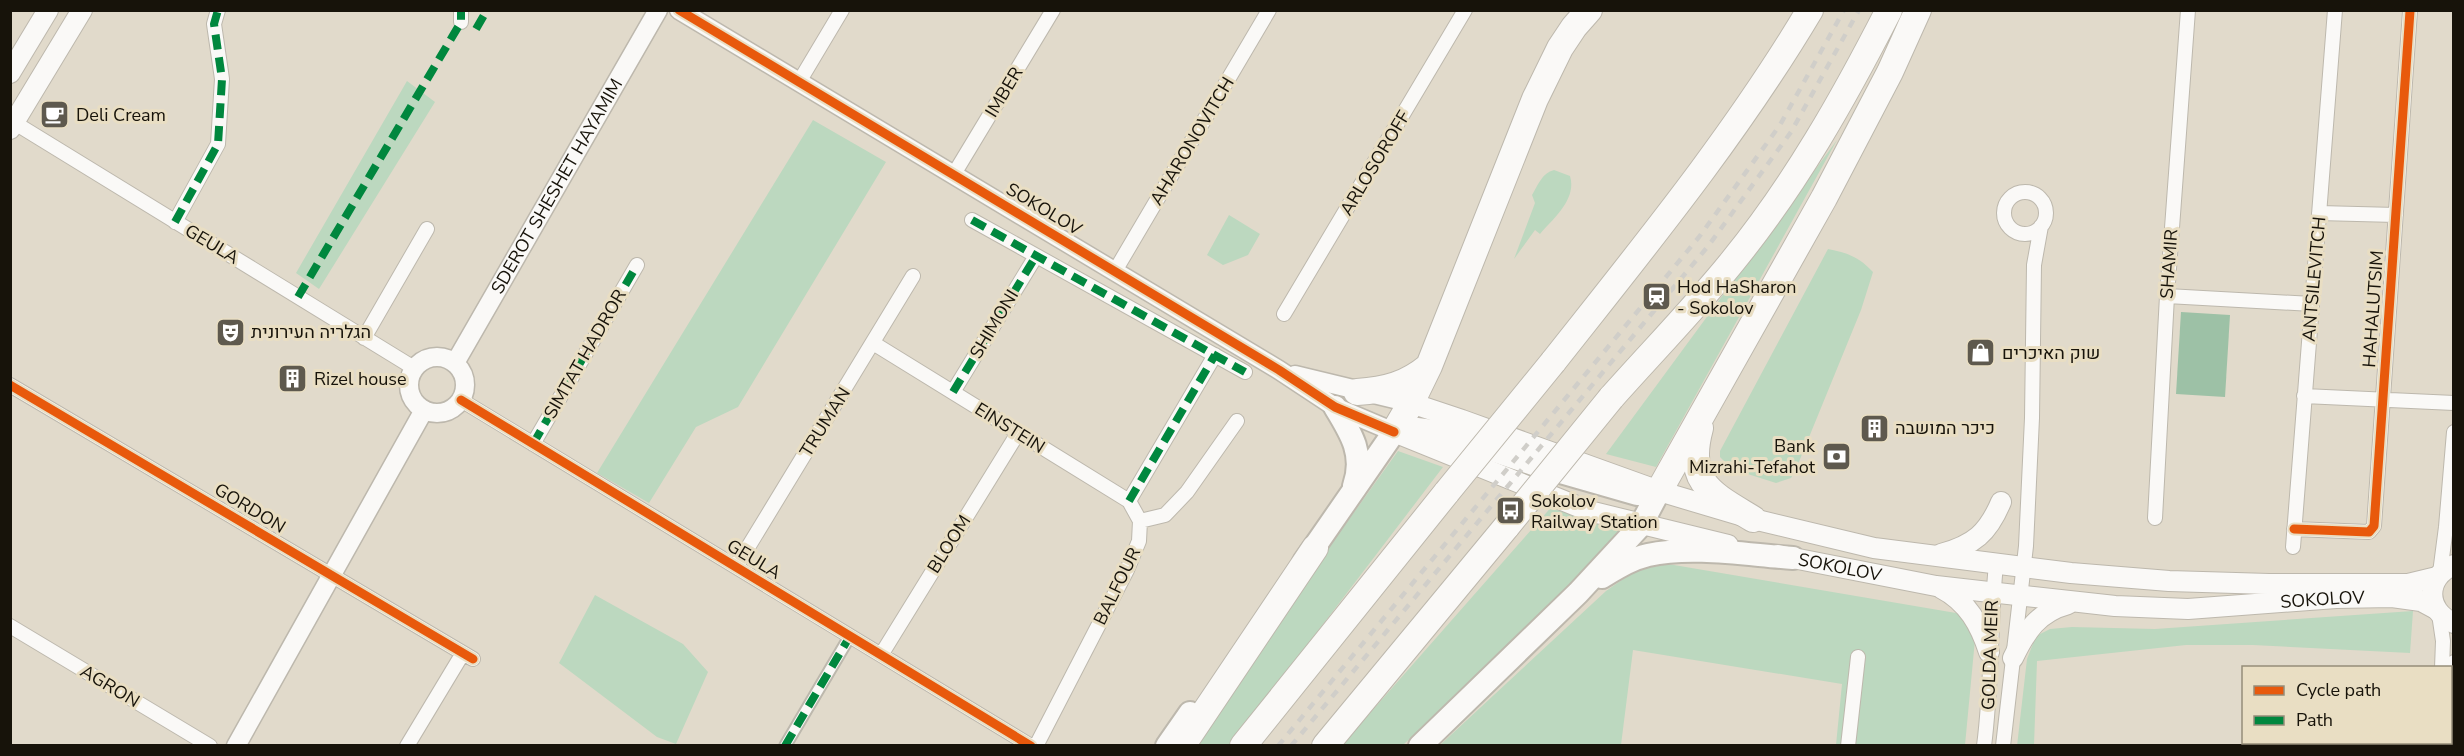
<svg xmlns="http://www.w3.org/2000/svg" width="2464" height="756" font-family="'Nunito Sans',Heebo,sans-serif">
	<rect width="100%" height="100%" fill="#e1dacb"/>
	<path fill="#bcd8bf" d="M407 81 435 102 319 289 296 273Z
		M813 120 886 162 738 407 696 427 649 503 597 473Z
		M1837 140 1656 467 1606 454Z
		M1554 170 1570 176C1577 199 1554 218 1540 234L1535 230 1514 259 1535 203 1532 195C1538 185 1542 173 1554 170Z
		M1229 215 1260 234 1248 255 1223 265 1207 255Z
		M1828 249C1848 253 1859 257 1873 272L1861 310 1796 469 1791 478 1776 483 1732 469 1720 457V451Z
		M1398 451 1443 467 1231 745 1192 746 1231 684Z
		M1554 504 1623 527 1577 585 1403 745 1341 746Z
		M1668 564 1956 613 1970 620 1976 629 1965 745H1836L1842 684 1633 650 1621 745 1439 746 1606 591 1636 570Z
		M595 595 683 644 708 672 676 744 657 737 559 663Z
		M2413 611 2410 653 2253 645H2186L2037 661 2034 745 2017 746 2027 659 2036 636 2050 629 2072 627 2155 629Z"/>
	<path fill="#9dc1a6" d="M2181 312 2230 315 2225 397 2176 394Z"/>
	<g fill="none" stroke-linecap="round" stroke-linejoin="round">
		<defs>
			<path id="pedestrian" d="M785 746 850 636"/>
			<path id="minor" d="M461 10V22
				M799 82 842 10
				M10 120 414 368
				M954 174 1053 10
				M2004 213a21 21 0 1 1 42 0a21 21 0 1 1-42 0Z
				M2319 213 2396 215
				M972 220 1245 372
				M175 222 218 144 222 79 214 24 218 10
				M1115 271 1269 10
				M2167 296 2312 304
				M1284 314 1465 10
				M364 338 427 229
				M873 343 1129 501 1140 521
				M10 385 473 659
				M953 392 1036 256
				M2304 396 2454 403
				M461 400 1031 746
				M533 444 637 265
				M1129 501 1215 355
				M2155 518 2167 296 2188 10
				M2294 529 2369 532 2374 526 2410 11
				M2293 547 2335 10
				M736 567 913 276
				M2440 573 2446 527 2454 432
				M2439 614 2443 641 2442 668
				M10 626 210 746
				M881 655 1018 433
				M2450 709 2454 662
				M407 746 463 653
				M1036 746 1127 570 1139 541 1140 521 1165 515 1187 492 1237 421
				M1848 746 1858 657
				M1984 746C1992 685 1990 624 1996 564
				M2003 746 2026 546 2032 418 2034 265 2041 226
				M2433 746 2434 742
				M2448 746V742"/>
			<g id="tertiary">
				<path d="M679 10 1279 370 1335 407 1394 432"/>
				<circle cx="437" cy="385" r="28"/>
				<path id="s1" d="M455 363 658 10"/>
				<path d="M1295 375 1411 403"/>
				<path d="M236 746 424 410"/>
			</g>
			<g id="secondary">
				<path d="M10 73 48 10"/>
				<path d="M10 129 82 10"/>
				<path d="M1411 403 1462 420 1659 491 1753 519 1874 548 2071 573 2169 581 2269 584H2408L2437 577"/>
				<path d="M1394 432 1589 511 1728 545"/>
				<path d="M1941 554C1974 545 1988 533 2001 502"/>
				<path id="s2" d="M1778 555 1936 586 2115 606 2188 609 2336 598 2392 597 2421 601 2434 608"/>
				<path d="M2454 565C2425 577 2425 611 2454 623"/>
				<path d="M1941 588C1968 602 1980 625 1989 652"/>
				<path d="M2013 658C2026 631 2038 612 2068 604"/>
			</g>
			<path id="primary" d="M1335 407C1351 433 1365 455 1354 486
				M1304 562 1394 432 1417 429 1440 432 1536 465 1637 494 1659 491
				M1602 577C1617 568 1631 559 1648 555 1692 545 1748 555 1793 558
				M1167 746 1190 713
				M1420 746 1578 593 1641 525 1659 491"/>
			<path id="motorway" d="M1553 362C1643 248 1735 136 1810 10
				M1357 392C1386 390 1406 385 1429 366
				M1611 398C1651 353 1694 309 1732 262 1795 185 1844 98 1889 10
				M1700 428C1685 483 1712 494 1753 519
				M1394 432 1411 403 1429 366 1535 99 1560 48 1574 27 1589 10
				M1659 491 1824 198 1890 72 1918 10
				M1182 746 1315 548
				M1243 746 1447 492
				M1325 746 1507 526"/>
		</defs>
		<use href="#pedestrian" stroke="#bdb8ad" stroke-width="14"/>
		<use href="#minor" stroke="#bdb8ad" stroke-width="16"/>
		<use href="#tertiary" stroke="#bdb8ad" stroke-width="21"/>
		<use href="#secondary" stroke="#bdb8ad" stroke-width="22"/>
		<use href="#primary" stroke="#bdb8ad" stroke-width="26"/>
		<use href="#motorway" stroke="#bdb8ad" stroke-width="28"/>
		<use href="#pedestrian" stroke="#faf9f7" stroke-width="10"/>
		<use href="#minor" stroke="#faf9f7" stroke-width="14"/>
		<use href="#tertiary" stroke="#faf9f7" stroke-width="18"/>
		<use href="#secondary" stroke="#faf9f7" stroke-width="20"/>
		<use href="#primary" stroke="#faf9f7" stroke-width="22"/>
		<use href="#motorway" stroke="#faf9f7" stroke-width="26"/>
		<path stroke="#d0cec9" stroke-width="4.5" stroke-dasharray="8 8" stroke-linecap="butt" d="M1278 746 1699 237 1780 125 1844 10
			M1291 746 1709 245 1791 132 1859 10"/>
		<defs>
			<path id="motorway-bridge" d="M1447 492 1553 362
				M1507 526 1611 398"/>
		</defs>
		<use href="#motorway-bridge" stroke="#bdb8ad" stroke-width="28" stroke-linecap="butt"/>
		<use href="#motorway-bridge" stroke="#faf9f7" stroke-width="26"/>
		<path stroke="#00873e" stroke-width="8" stroke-dasharray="15 8" stroke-linecap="butt" d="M476 29 487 10
			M972 220 1245 372
			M175 222 218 144 222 79 214 24 218 10
			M298 297 461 22V10
			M953 392 1036 256
			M533 444 637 265
			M1129 501 1215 355
			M785 746 850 636"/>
		<defs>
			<path id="cycleway" d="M679 10 1279 370 1335 407 1394 432
				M10 385 473 659
				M461 400 1031 746
				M2294 529 2369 532 2374 526 2410 11"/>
		</defs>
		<use href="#cycleway" stroke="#e9dec3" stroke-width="13"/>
		<use href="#cycleway" stroke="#e8590c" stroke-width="9"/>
	</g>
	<defs>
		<symbol id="cafe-square" viewBox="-11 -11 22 22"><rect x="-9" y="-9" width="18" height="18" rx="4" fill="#5e594e" stroke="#e9dec3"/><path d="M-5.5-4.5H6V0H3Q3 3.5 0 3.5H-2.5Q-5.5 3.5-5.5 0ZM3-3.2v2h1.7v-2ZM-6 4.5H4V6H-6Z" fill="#fff"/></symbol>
		<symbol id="station-square" viewBox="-11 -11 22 22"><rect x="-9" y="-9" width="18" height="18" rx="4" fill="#5e594e" stroke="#e9dec3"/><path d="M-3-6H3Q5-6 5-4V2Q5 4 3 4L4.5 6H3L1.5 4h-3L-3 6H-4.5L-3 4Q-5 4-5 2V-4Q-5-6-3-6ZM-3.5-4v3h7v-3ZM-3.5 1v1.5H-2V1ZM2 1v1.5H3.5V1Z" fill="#fff"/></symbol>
		<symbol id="theatre-square" viewBox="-11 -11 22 22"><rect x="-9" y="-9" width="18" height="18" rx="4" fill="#5e594e" stroke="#e9dec3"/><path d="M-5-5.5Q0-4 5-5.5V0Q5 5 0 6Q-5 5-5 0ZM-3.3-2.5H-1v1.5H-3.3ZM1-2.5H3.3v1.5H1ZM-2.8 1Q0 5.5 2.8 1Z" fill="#fff"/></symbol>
		<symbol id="shop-square" viewBox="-11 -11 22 22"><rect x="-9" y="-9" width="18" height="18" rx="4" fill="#5e594e" stroke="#e9dec3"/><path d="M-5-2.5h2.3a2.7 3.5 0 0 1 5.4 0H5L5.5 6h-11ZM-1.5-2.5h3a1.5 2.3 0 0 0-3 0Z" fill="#fff"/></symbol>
		<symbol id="building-square" viewBox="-11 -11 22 22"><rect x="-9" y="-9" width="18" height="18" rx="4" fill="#5e594e" stroke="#e9dec3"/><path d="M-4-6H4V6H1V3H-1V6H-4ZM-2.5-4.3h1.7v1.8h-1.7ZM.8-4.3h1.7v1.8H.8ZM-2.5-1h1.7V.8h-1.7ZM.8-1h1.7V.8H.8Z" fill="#fff"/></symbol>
		<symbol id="bank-square" viewBox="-11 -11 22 22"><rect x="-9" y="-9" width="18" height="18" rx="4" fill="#5e594e" stroke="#e9dec3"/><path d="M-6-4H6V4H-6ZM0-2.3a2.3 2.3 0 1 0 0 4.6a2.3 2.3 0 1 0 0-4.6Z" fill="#fff"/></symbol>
		<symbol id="bus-square" viewBox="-11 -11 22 22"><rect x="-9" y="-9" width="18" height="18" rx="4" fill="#5e594e" stroke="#e9dec3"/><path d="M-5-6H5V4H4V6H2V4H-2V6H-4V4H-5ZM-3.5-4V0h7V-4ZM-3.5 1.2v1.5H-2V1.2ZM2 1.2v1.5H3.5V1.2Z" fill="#fff"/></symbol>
	</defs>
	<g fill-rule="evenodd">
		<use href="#cafe-square" x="38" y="98" width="33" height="33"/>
		<use href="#station-square" x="1640" y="280" width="33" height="33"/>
		<use href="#theatre-square" x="214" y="316" width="33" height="33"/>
		<use href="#shop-square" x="1964" y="336" width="33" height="33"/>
		<use href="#building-square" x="276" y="362" width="33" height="33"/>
		<use href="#building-square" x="1858" y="412" width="33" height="33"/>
		<use href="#bank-square" x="1820" y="440" width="33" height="33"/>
		<use href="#bus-square" x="1494" y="494" width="33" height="33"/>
	</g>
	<g text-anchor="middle" stroke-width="6" stroke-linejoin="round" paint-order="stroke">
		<g font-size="18" fill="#17130a" stroke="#e9dec3">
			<text transform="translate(1004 92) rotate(-59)" y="6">IMBER</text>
			<text transform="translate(1192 141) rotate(-59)" y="6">AHARONOVITCH</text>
			<text transform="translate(1375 163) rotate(-59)" y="6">ARLOSOROFF</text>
			<text dy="6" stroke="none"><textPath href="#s1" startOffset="204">SDEROT SHESHET HAYAMIM</textPath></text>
			<text transform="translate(1044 209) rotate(31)" y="6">SOKOLOV</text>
			<text transform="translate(212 244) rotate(31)" y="6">GEULA</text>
			<text transform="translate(2169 264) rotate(-86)" y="6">SHAMIR</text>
			<text transform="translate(2314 279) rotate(-85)" y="6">ANTSILEVITCH</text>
			<text transform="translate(2373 309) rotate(-86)" y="6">HAHALUTSIM</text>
			<text transform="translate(994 324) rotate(-59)" y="6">SHIMONI</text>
			<text transform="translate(585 354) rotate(-60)" y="6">SIMTAT HADROR</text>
			<text transform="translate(825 422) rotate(-58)" y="6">TRUMAN</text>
			<text transform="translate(1010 428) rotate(32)" y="6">EINSTEIN</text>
			<text transform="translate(250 508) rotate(31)" y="6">GORDON</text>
			<text transform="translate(949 544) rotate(-58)" y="6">BLOOM</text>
			<text transform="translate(754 559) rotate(31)" y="6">GEULA</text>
			<text dy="6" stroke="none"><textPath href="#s2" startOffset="63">SOKOLOV</textPath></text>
			<text transform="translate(1117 586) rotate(-64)" y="6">BALFOUR</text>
			<text dy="6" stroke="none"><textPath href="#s2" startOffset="549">SOKOLOV</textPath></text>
			<text transform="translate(1990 655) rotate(-88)" y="6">GOLDA MEIR</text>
			<text transform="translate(110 686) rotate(31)" y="6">AGRON</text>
		</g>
		<g font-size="18" fill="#17130a" stroke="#e9dec3" text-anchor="start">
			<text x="76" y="121">Deli Cream</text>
			<text x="1677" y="293">Hod HaSharon<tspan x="1677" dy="21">- Sokolov</tspan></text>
			<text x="251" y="338">הגלריה העירונית</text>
			<text x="2002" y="359">שוק האיכרים</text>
			<text x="314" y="385">Rizel house</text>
			<text x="1895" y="434">כיכר המושבה</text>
			<text x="1815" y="452" text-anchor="end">Bank<tspan x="1815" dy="21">Mizrahi-Tefahot</tspan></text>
			<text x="1531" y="507">Sokolov<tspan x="1531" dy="21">Railway Station</tspan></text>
		</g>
	</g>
	<rect width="2464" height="756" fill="none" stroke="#17130a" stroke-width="24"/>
	<rect x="2242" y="666" width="210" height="78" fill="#e9dec3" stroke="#958d79" stroke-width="1.5"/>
	<rect x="2254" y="686" width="30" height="9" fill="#e8590c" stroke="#958d79" stroke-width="1.5"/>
	<text x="2296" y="696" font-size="18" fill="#17130a">Cycle path</text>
	<rect x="2254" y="716" width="30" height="9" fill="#00873e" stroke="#958d79" stroke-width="1.5"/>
	<text x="2296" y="726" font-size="18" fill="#17130a">Path</text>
</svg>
